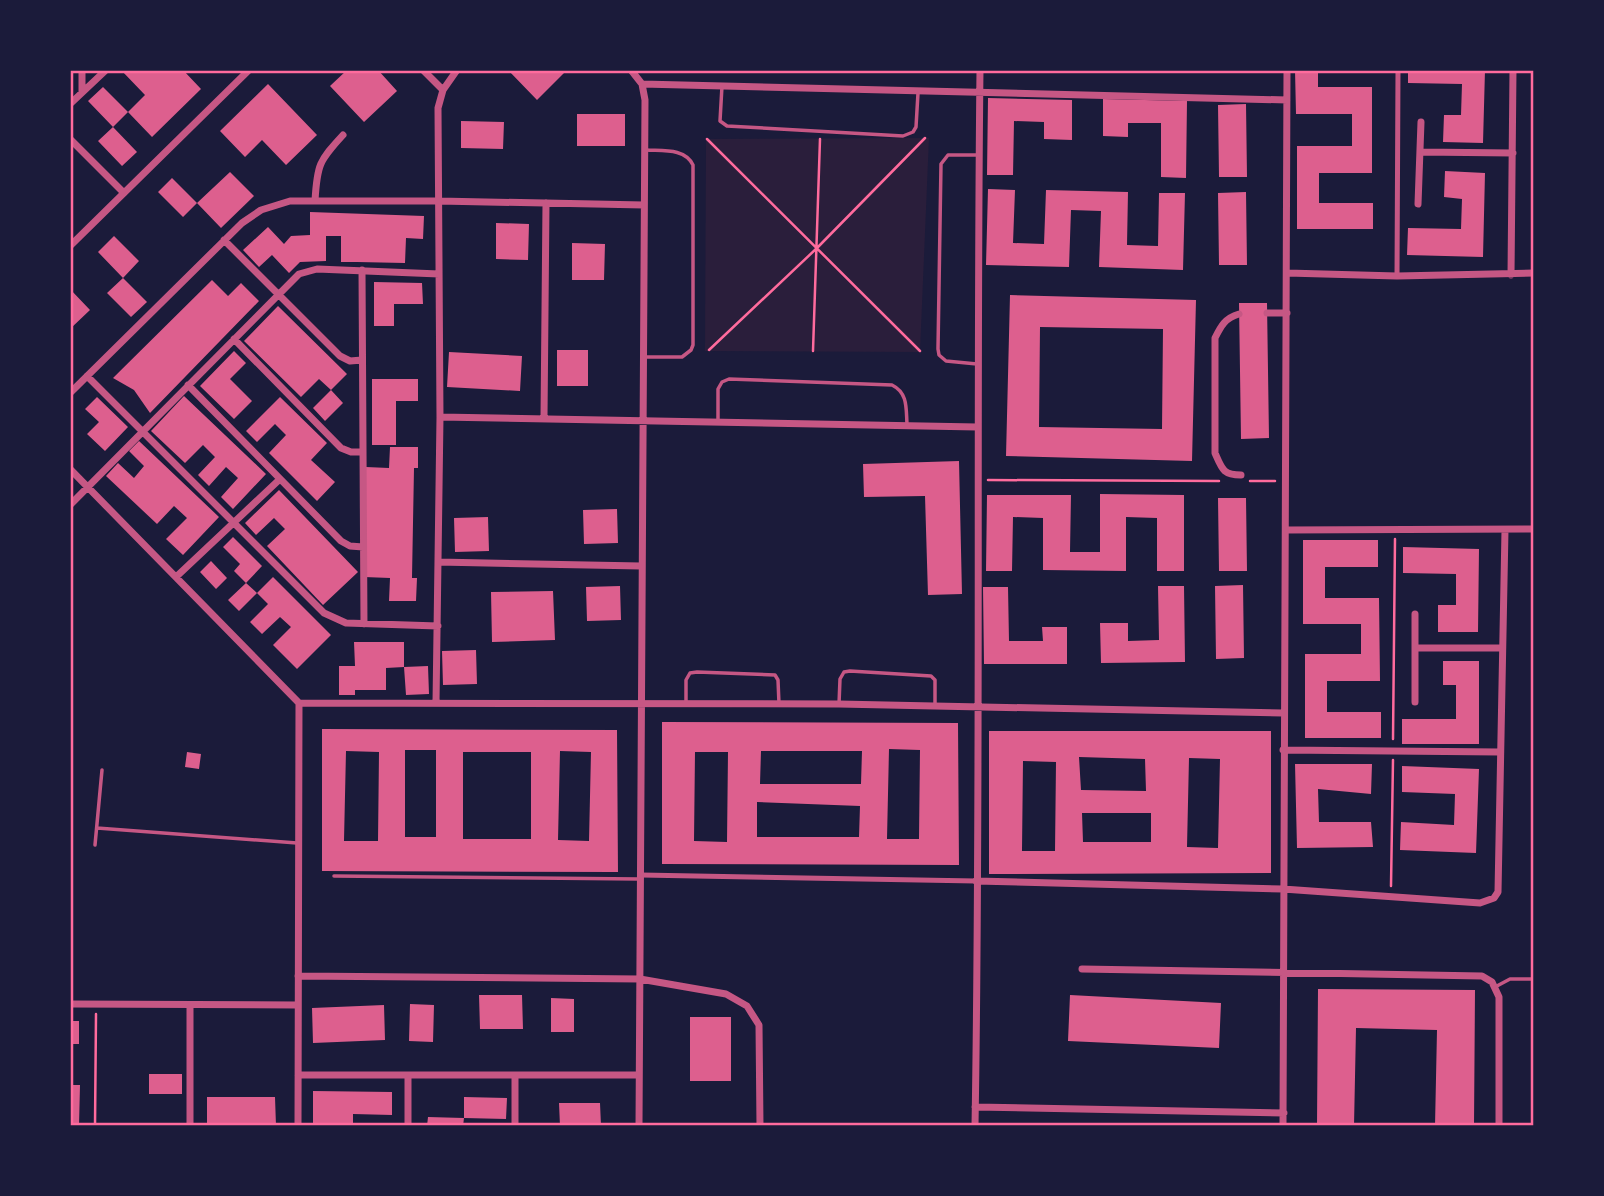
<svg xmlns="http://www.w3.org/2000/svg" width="1604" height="1196" font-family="Signika,sans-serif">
	<rect width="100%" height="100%" fill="#1b1b3a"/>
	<path fill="#2a1e3b" d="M929 138 920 352 705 351 706 139Z"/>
	<path fill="#dd5f8e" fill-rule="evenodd" d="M121 70H183L201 89 152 137 128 112 113 127 88 101 103 87 128 112 145 95Z
		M347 70H378L397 91 364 122 330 86Z
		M508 70H567L537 100Z
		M1295 70H1318V87H1372V173H1319V203H1373V229H1297V146H1352V114H1296Z
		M1408 70H1485L1483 143 1443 142 1444 115H1461L1462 84 1408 83Z
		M268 84 317 135 286 165 262 140 245 157 220 131Z
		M988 98 1072 100V140L1044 139V122L1014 121 1013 175H987Z
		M1103 99 1187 101 1186 178 1161 177V123H1128V137L1103 136Z
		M1246 104 1247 177H1219L1218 105Z
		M577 114H625V146H577Z
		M461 121 504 122 503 149 461 148Z
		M113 127 137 152 122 166 98 141Z
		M1445 171 1485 173 1483 257 1407 255 1408 228 1461 229 1462 199 1444 197Z
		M230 172 254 196 221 228 197 203Z
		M172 178 197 203 183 217 158 192Z
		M988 189 1015 190 1013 243 1044 244 1046 190 1128 192 1127 245 1158 246 1159 193H1185L1183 270 1099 267 1101 211 1071 210 1069 267 986 265Z
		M1246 192 1247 265H1219L1218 193Z
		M310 212 424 216 423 239 406 238 405 263 357 262H341V236H326V261L300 262 289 273 272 255 259 267 243 250 268 227 284 244 291 236 310 235Z
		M496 223 529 224 528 260 496 259Z
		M114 236 139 261 123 278 147 302 131 317 107 293 123 278 98 252Z
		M572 243 605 244 604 280H572Z
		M212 280 228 296 241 283 259 301 150 413 134 390 113 378Z
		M374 282 422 283 423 304H394V326H374Z
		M70 289 90 310 70 329Z
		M1010 295 1196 300 1192 461 1006 456ZM1040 327 1163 329 1162 429 1039 427Z
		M1239 303H1267L1269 438 1241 439Z
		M278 306 347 374 331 390 319 379 301 397 244 341Z
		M557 350H588V386H557Z
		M234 351 246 363 230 379 252 401 234 419 200 386Z
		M449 352 522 356 520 391 447 387Z
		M372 379H418V401H396V445H372Z
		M331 390 343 403 325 421 313 408Z
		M184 396 266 474 233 509 221 497 238 478 226 467 209 486 198 475 215 457 203 445 185 463 151 431Z
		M97 397 128 427 105 451 87 434 99 422 85 409Z
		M280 397 327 443 311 460 335 482 317 501 269 453 286 435 275 424 257 442 246 431Z
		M139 441 219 517 183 555 166 539 187 518 174 506 157 524 106 476 118 463 134 478 144 466 129 451Z
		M390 447H418V468H414L412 578H417L416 601H389L390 578 364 577 366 467 389 468Z
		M959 461 962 594 928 595 925 496 864 497 863 464Z
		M279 490 358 572 323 605 267 546 285 529 274 518 256 535 245 523Z
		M1100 494 1184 495V571H1157V518L1126 517V571L1043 570V518L1013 517 1012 571H986L987 495H1071L1070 552H1100Z
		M1218 498H1246L1247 571H1219Z
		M617 509 618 543 584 544 583 510Z
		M488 517 489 551 455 552 454 518Z
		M233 537 262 566 246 583 234 571 240 564 223 547Z
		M1303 540H1378V567H1325V598H1379L1380 681H1327V712H1381V738H1305V654H1361V624H1303Z
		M1403 547 1479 549 1478 632H1438V605H1456V574L1403 573Z
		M211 561 227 578 216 589 200 572Z
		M273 577 331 635 297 669 273 645 291 627 280 617 262 634 250 622 268 604 257 593Z
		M246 583 257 593 239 611 228 600Z
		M1243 585 1244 658 1216 659 1215 586Z
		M620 586 621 620 587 621 586 587Z
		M1158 586H1184L1185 662 1101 663 1100 623H1128V641L1159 640Z
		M983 587H1008L1009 641H1043L1042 627H1067V664H984Z
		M553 591 555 640 492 642 491 592Z
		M354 642H404V667L386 668V690H355V695H339V666H355Z
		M476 650 477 684 443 685 442 651Z
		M1443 661H1479V744H1402V719H1456V685H1443Z
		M428 666 429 694 406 695 404 667Z
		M662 722 958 723 959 865 662 864ZM889 749 920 750 919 839H887ZM761 751H862L861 784H760ZM695 752H728L727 842 694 841ZM757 802 860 806 859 837H757Z
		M322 729 617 730 618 872 322 871ZM405 750H436V837H405ZM346 751 379 752 378 841H344ZM560 751 591 752 589 841 558 840ZM463 752H531V839H463Z
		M989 731H1271V873L989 874ZM1079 757 1145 759 1146 791 1081 790ZM1189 758 1220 759 1218 848 1187 847ZM1023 761 1056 762 1055 851H1022ZM1082 813H1151V842H1083Z
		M187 752 201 754 199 769 185 767Z
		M1295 764H1372L1371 794 1318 789 1319 822H1371L1373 847 1297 848Z
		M1402 766 1479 769 1476 853 1400 850 1401 822 1454 825 1455 794 1402 792Z
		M1318 989 1475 990 1474 1126H1435L1437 1030 1356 1028 1354 1126H1317Z
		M479 995H522L523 1029H480Z
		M1070 995 1221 1003 1219 1048 1068 1041Z
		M551 998 574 999V1032H551Z
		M410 1004 434 1005 433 1042 409 1041Z
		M384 1005 385 1040 313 1043 312 1008Z
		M690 1017H731V1081H690Z
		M70 1021H79V1044H70Z
		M149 1074H182V1094H149Z
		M70 1085H80L79 1126H70Z
		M313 1091 392 1092V1115L353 1114V1126H313Z
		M207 1097H275L276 1126H207Z
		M464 1097 507 1098 506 1119 464 1118Z
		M559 1103H600L601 1126H560Z
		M428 1117 464 1118 463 1126H427Z"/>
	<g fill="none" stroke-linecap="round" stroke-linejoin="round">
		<path stroke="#ff6b9d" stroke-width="2.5" d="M707 139 920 351
			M709 350 817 248 925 138
			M813 351 820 139
			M988 480 1219 481
			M1250 481H1275
			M1393 739 1395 539
			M1391 886 1393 760
			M95 1126 96 1014"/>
		<path stroke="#c65784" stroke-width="3.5" d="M722 86 720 121 727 126 903 136 913 132 916 127 918 93
			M644 357H682L691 350 693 345V165C685 148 663 151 646 150
			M977 364 946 361 939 355 938 349 941 164 948 155H978
			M718 421V389L722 382 729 379 892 385C908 393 906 408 907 424
			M686 702V680L690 673 697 672 775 675 778 680 779 704
			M839 704 840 679 844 672 850 671 931 676 935 680V705
			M97 828 297 843
			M95 845 102 770
			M334 876 639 879
			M1495 987 1510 979H1534"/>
		<path stroke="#c65784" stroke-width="5" d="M1397 276 1398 70
			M641 875 976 881"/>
		<path stroke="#c65784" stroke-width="7" d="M82 70V92
			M423 70 443 90
			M631 70 642 84 645 100 639 1126
			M642 84 1287 100
			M70 104 106 70
			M70 139 124 193
			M1420 152 1513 153
			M315 201C317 165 319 161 343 135
			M1418 204 1421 122
			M224 240 340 356 350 361 362 360
			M70 246 249 70
			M362 270 364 624
			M1287 273 1397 276 1534 273
			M1511 275 1513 70
			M1267 313H1287
			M1239 314C1225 318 1221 326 1215 338V453C1222 469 1223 475 1241 475
			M234 339 341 448 351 452H363
			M87 376 324 613 346 623 438 626
			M188 385 341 541 350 546 363 547
			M70 393 242 223 261 210 290 201H439L644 205
			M440 417 977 427
			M544 418 546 203
			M70 469 299 703 298 1126
			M70 505 299 274 317 269 439 274
			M1286 530 1534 529
			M438 562 641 566
			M176 577 280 479
			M1415 648H1502
			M1415 702V614
			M299 703 839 704 1283 713
			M436 703 440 417 438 108 443 90 457 70
			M1283 750 1499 752
			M976 881 1283 889 1480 903 1494 898 1498 892 1505 530
			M1082 969 1482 976 1492 982 1499 997V1126
			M298 976 640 979 726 994 747 1006 759 1025 760 1126
			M70 1004 297 1005
			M298 1075H639
			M975 1107 1284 1113
			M190 1126V1005
			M408 1126V1075
			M515 1126V1075
			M975 1126C981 774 976 422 980 70
			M1283 1126 1287 70"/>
	</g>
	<rect width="1604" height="1196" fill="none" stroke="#1b1b3a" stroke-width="144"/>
	<rect x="72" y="72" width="1460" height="1052" fill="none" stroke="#ff6b9d" stroke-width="2.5"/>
</svg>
